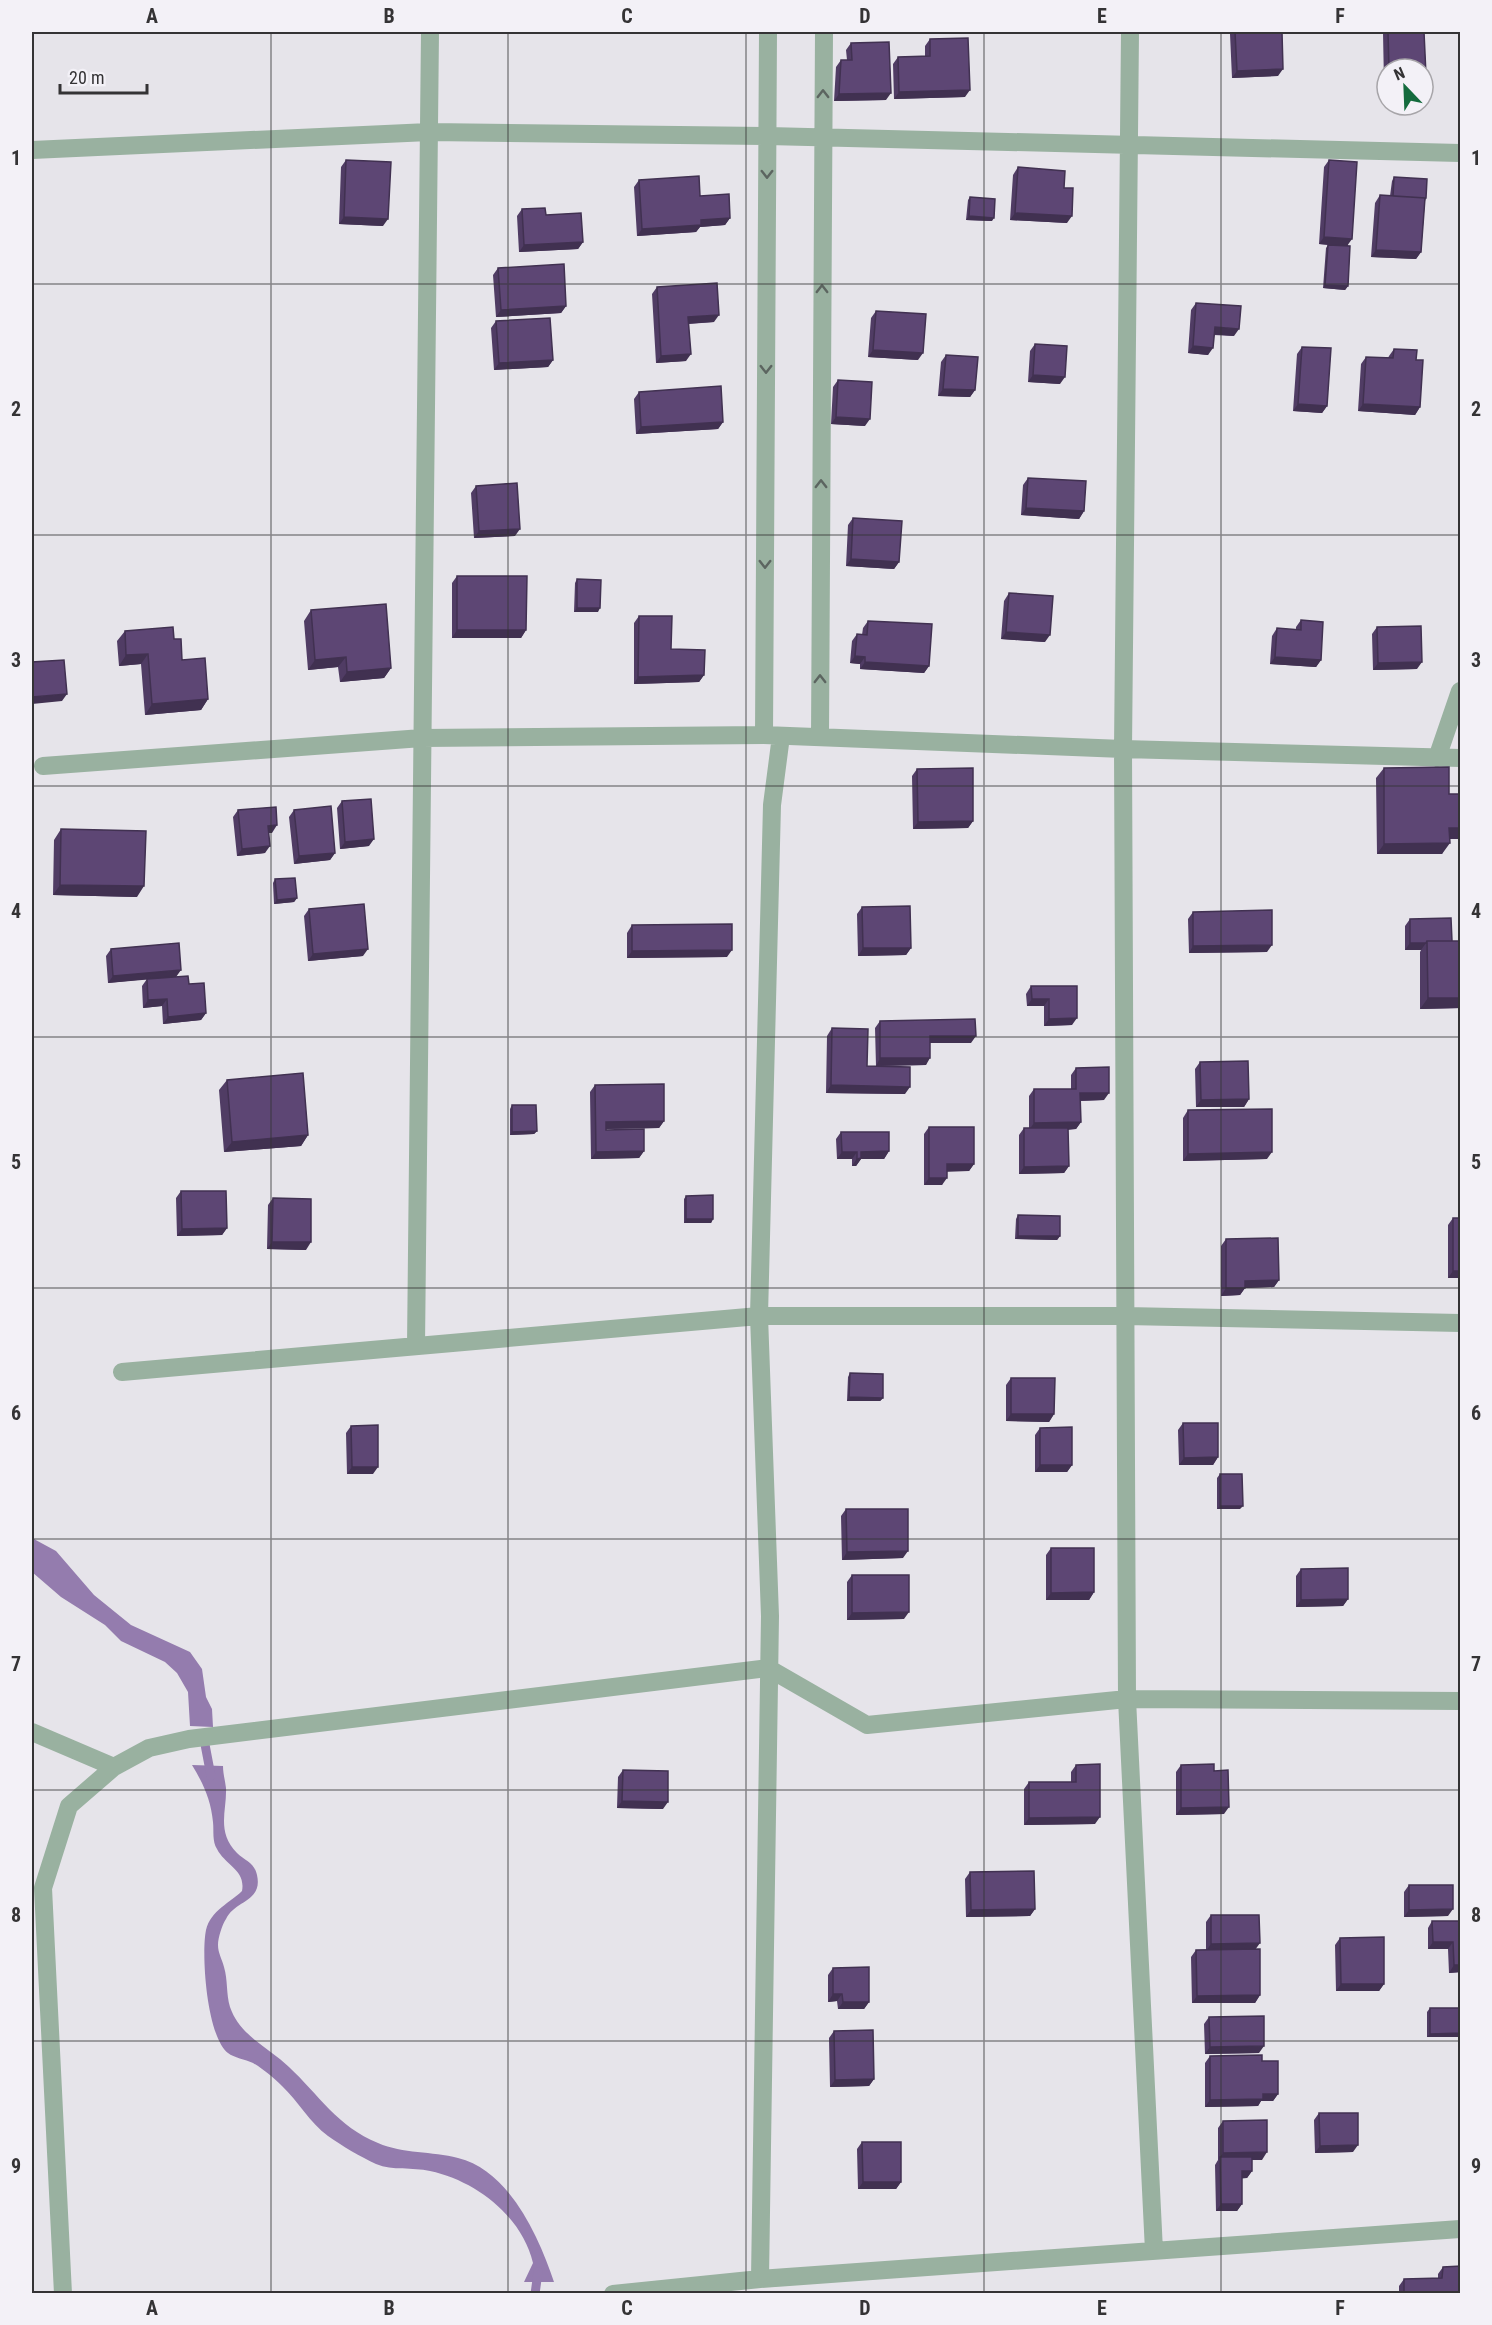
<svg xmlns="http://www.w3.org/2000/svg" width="1492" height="2325" font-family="'Roboto Condensed',sans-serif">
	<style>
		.water { fill: #947cae }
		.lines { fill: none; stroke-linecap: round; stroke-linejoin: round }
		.stream { stroke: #947cae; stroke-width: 9 }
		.minor { stroke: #99b1a0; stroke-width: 18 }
		.wall { fill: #503c64 }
		.shaded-wall { fill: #413151 }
		.building { fill: #5d4674; stroke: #413151; stroke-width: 1.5 }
		.oneway { stroke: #5c6560 }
		.grid { fill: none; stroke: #343335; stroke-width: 1.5; stroke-opacity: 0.55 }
		.neatline { fill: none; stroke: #343335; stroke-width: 2 }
		.grid-label { font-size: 20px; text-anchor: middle; font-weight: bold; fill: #343335 }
	</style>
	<rect width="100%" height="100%" fill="#e6e4ea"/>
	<path class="water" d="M32,1538L56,1551L94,1595L131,1625L190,1652L202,1669L206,1697L212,1709L213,1727L190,1726L188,1692L177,1673L165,1662L121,1641L105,1625L61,1597L32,1572Z
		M192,1765L223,1766C223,1773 225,1780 226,1788C227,1811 216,1831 237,1853C245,1861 254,1862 257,1875C263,1902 235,1900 226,1919C222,1925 218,1938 218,1945C218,1953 222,1959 224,1967C228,1980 226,1994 230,2007C240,2036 268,2047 289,2067C318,2094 338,2127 378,2143C403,2154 432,2151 458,2158C509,2170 539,2237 554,2282H524L533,2263C522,2217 477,2181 430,2171C412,2167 393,2171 376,2164C361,2157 342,2146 328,2136C310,2123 298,2101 282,2086C274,2078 263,2069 253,2063C245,2059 234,2058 228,2053C207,2037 201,1955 206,1930C211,1910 230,1903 242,1891C246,1870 225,1865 217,1849C212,1841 214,1831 213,1822C211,1800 203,1783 192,1765Z"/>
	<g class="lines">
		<path class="stream" d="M203,1734L211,1776
			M535,2294L538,2272"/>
		<path class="minor" d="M1130,32L1123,749L1127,1699L1154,2251
			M32,150L429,132L768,136L1460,153
			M764,735L768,32
			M820,737L824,32
			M1437,758L1460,691
			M43,766L422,738L764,735L1123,749L1460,758
			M416,1346L430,32
			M122,1372L759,1316H1126L1460,1323
			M32,1732L114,1767
			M760,2279L770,1616L759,1316L772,805L781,736
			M63,2294L43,1888L69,1806L114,1767L149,1748L189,1739L768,1668L867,1725L1127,1699L1460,1701
			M613,2294L760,2279L1460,2229"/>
	</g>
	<path class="wall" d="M1224,32H1282L1278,76L1232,78L1230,34H1224Z
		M1384,32H1424L1426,75L1423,79V69H1387V83H1384L1383,33Z
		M930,39L965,97L894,99L893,64L898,57L925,56V46Z
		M851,43L886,100L834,101L836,67L841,60H847L846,50Z
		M346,160L383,226L339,224L341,167Z
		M1329,160L1348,246V286L1345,290L1323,288L1326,248L1328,245L1319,244L1324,167Z
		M1018,167L1064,188L1067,223L1010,220L1013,175Z
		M1394,177L1426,198L1425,201L1421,252L1416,259L1371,257L1375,203L1380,195L1390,196L1392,181Z
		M639,180L700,196L730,218L725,225L700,227L696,232L637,236L634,187Z
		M970,197L992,221L966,220L968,200Z
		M522,209L546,215L583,242L578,249L519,252L517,216Z
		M498,268L566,306L561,313L496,317L493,275Z
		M657,287L714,322L689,324L686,361L656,363L652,294Z
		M1196,303L1234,336L1214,335L1208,355L1188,353L1191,310Z
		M876,311L918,360L868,357L871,318Z
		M496,321L553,360L548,367L494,370L491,328Z
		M1035,344L1060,384L1028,382L1030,351Z
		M1302,347L1327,406L1322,413L1293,411L1297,354Z
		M1394,349L1416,360L1420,407L1415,415L1358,411L1361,364L1366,357L1388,358L1389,356Z
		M946,355L975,390L970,397L938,396L941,362Z
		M838,380L865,426L831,424L833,387Z
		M639,392L723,422L718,429L636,434L634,399Z
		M1028,478L1084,511L1079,519L1021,515L1023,485Z
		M476,486L515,536L474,538L471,493Z
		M853,518L899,562L894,569L846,566L848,525Z
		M457,576L526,630L521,638H452V583Z
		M577,579L598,612H574L575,583Z
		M1009,593L1045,642L1001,639L1004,601Z
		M311,610L391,668L384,678L340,682L338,667L308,670L304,621Z
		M639,616L671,649L704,675L699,682L634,684V623Z
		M1301,620L1321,660L1316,667L1270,664L1272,636L1277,628L1296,630V627Z
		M868,621L929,666L924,673L860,669V664L850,663L852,641L857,634L862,635L863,628Z
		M1377,627L1417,669L1373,670L1372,634Z
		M125,631L174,639L182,660L208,699L201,710L145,715L141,664L119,666L117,641Z
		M1384,768L1449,794V839L1442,854H1377L1376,778Z
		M917,769L973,821L968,828L913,829L912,776Z
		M342,801L369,846L340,849L337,808Z
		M238,810L272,833H269L265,853L237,856L233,817Z
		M294,810L335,853L330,860L294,864L289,817Z
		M61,829L137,897L53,895L54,840Z
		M275,879L297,898L294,902L274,904L273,883Z
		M862,907L911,948L906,955L858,956L857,914Z
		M309,909L363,956L308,961L304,916Z
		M1193,912L1267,952L1189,953L1188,919Z
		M1410,919L1452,941H1461V1008L1420,1009V952L1421,950H1405V926Z
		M632,925L727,957L627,958V933Z
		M111,949L176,977L189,984L206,1013L201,1020L163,1024L162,1006L143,1008L142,986L147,979L108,983L106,956Z
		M1031,986H1077L1072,1025L1044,1026V1006H1027L1026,994Z
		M880,1021L971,1043H930L926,1065L876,1066L875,1028Z
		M832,1028L867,1066L905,1094L826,1093L827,1036Z
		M1200,1062L1249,1099L1244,1107H1196L1195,1069Z
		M1076,1068L1104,1100L1080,1101L1081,1122L1076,1129L1068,1130L1069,1166L1064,1173L1019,1174V1135L1024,1128H1029V1096L1034,1089H1071V1075Z
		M227,1080L308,1135L301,1146L224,1152L219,1090Z
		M595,1085L664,1121L659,1128L606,1129V1130L644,1151L639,1158L591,1159L590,1092Z
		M512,1105L537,1131L534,1134L510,1135V1109Z
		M1188,1110L1267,1159L1183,1161V1118Z
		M929,1127L974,1164L969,1171H947L942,1185H924V1134Z
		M841,1132L889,1151L884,1159H861L856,1166H852V1159H837L836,1139Z
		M181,1191L227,1228L222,1235L177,1236L176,1198Z
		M686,1196L713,1219L711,1223H684V1199Z
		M273,1198L306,1250L267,1249L268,1205Z
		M1018,1215L1060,1236L1057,1240L1015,1239L1016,1219Z
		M1453,1218L1461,1278H1448V1225Z
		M1226,1239L1279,1280L1274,1287L1245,1288L1240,1295L1221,1296V1246Z
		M850,1373L883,1398L880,1401H847L848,1377Z
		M1011,1378L1054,1414L1049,1422L1006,1421V1385Z
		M1183,1423L1218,1457L1213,1465H1179L1178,1430Z
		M351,1426L373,1474H347L346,1433Z
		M1040,1428L1072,1465L1067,1472H1035V1435Z
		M1220,1474L1240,1509H1217V1478Z
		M846,1509L903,1558L842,1560L841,1516Z
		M1051,1548L1094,1592L1089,1600H1046V1555Z
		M1301,1569L1348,1599L1343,1606L1296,1607V1576Z
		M852,1575L904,1619L847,1620V1582Z
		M1076,1765L1095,1824L1024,1825V1789L1029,1782H1071V1772Z
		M1181,1765L1214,1771L1224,1814L1176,1815V1772Z
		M623,1770L663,1809L617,1808L618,1777Z
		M970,1872L1035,1909L1030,1916L966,1917L965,1879Z
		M1409,1885L1448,1916L1404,1917V1892Z
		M1211,1915L1255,1949L1260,1995L1255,2003H1192L1191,1957L1196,1950H1206V1922Z
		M1432,1921H1461V1972L1449,1973L1448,1949H1428V1928Z
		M1340,1938L1384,1984L1379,1991H1336L1335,1945Z
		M833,1968L869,2002L864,2009H838L837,2001L828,2002V1975Z
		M1430,2008H1461V2037H1427V2012Z
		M1209,2017L1259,2053L1205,2054L1204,2024Z
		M834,2031L874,2079L869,2086L830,2087L829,2038Z
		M1210,2056L1262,2061L1278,2094L1273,2101H1261L1258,2106L1205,2107V2063Z
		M1319,2113L1353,2152L1315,2153L1314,2120Z
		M1223,2121L1262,2160H1252V2171L1247,2178H1242V2204L1237,2211H1216L1215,2165L1218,2160V2128Z
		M862,2142L901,2182L896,2189H858L857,2149Z
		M1443,2267L1461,2294H1399V2286L1404,2279L1438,2278V2274Z"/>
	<path class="shaded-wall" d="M1225,32H1232L1230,34H1224Z
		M1283,69L1278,76L1232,78L1237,71Z
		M970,90L965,97L894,99L899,92Z
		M891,93L886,100L834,101L839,94Z
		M1015,213L1072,216L1067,223L1010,220Z
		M969,216L994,218L992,221L966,220Z
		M344,217L388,219L383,226L339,224Z
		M730,218L725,225L700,227L696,232L637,236L642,229L701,220Z
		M1324,237L1352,239L1347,246L1319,244Z
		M583,242L578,249L519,252L524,245Z
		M1376,250L1421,252L1416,259L1371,257Z
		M1325,285L1348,286L1345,290L1323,288Z
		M566,306L561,313L496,317L501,310Z
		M719,315L714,322L683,324L688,317Z
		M1215,327L1239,329L1234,336L1210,334Z
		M1193,346L1213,348L1208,355L1188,353Z
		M873,350L923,353L918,360L868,357Z
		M691,354L686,361L656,363L661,356Z
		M553,360L548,367L494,370L499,363Z
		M1033,375L1065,377L1060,384L1028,382Z
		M943,389L975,390L970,397L938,396Z
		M1298,404L1327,406L1322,413L1293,411Z
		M1363,404L1420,407L1415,415L1358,411Z
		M836,417L870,419L865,426L831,424Z
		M723,422L718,429L636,434L641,427Z
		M1026,508L1084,511L1079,519L1021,515Z
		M520,529L515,536L474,538L479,531Z
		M851,559L899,562L894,569L846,566Z
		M577,608H600L598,612H574Z
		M457,630H526L521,638H452Z
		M1006,632L1050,635L1045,642L1001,639Z
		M148,654L141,664L119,666L126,655Z
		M855,656L865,657L860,664L850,663Z
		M346,657L338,667L308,670L315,660Z
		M1275,657L1321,660L1316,667L1270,664Z
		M865,662L929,666L924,673L860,669Z
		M1422,662L1417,669L1373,670L1378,663Z
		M391,668L384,678L340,682L347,672Z
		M704,675L699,682L634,684L638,677Z
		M67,694L62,701L32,704V697Z
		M208,699L201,710L145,715L152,704Z
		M973,821L968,828L913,829L918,822Z
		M277,825L272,833H263L268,826Z
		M1449,828H1461V839H1442Z
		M374,839L369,846L340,849L345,842Z
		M1450,843L1442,854H1377L1384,844Z
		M270,846L265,853L237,856L242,849Z
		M335,853L330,860L294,864L299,856Z
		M60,885L144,886L137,897L53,895Z
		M297,898L294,902L274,904L277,900Z
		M1410,943H1426L1421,950H1405Z
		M1272,945L1267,952L1189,953L1193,946Z
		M863,948H911L906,955L858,956Z
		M368,949L363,956L308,961L313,954Z
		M732,950L727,957L627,958L632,951Z
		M181,970L176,977L108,983L113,976Z
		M1428,998H1461V1008L1420,1009Z
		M167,999L162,1006L143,1008L148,1000Z
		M1032,999H1049L1044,1006H1027Z
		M206,1013L201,1020L163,1024L168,1017Z
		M1077,1018L1072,1025L1044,1026L1049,1019Z
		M930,1036H976L971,1043H925Z
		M880,1058H930L926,1065L876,1066Z
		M831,1085L910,1087L905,1094L826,1093Z
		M1080,1093H1109L1104,1100L1075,1101Z
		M1249,1099L1244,1107H1196L1201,1100Z
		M664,1121L659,1128L601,1129L606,1122Z
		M1081,1122L1076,1129L1029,1130L1034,1123Z
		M537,1131L534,1134L510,1135L512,1132Z
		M308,1135L301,1146L224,1152L232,1142Z
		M644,1151L639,1158L591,1159L596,1152Z
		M889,1151L884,1159H861L856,1166H852L861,1152Z
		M842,1152H857L852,1159H837Z
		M1272,1152L1267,1159L1183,1161L1188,1154Z
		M947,1164H974L969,1171L942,1172Z
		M1069,1166L1064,1173L1019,1174L1024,1167Z
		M929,1178H947L942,1185H924Z
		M686,1219H713L711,1223H684Z
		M227,1228L222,1235L177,1236L182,1229Z
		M1018,1236H1060L1057,1240L1015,1239Z
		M272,1242H311L306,1250L267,1249Z
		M1453,1271H1461V1278H1448Z
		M1279,1280L1274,1287L1245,1288L1240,1295L1221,1296L1226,1288L1245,1281Z
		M849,1397L883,1398L880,1401H847Z
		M1011,1414H1054L1049,1422L1006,1421Z
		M1218,1457L1213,1465H1179L1184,1458Z
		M1040,1465H1072L1067,1472H1035Z
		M352,1467H378L373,1474H347Z
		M1220,1506H1243L1240,1509H1217Z
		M908,1551L903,1558L842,1560L847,1552Z
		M1094,1592L1089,1600H1046L1051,1593Z
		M1348,1599L1343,1606L1296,1607L1301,1600Z
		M909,1612L904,1619L847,1620L852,1613Z
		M622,1801L668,1802L663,1809L617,1808Z
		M1229,1807L1224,1814L1176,1815L1181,1808Z
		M1100,1817L1095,1824L1024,1825L1029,1818Z
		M1035,1909L1030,1916L966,1917L971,1910Z
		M1453,1909L1448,1916L1404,1917L1409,1910Z
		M1433,1942H1453L1448,1949H1428Z
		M1260,1943L1255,1950L1206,1951L1211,1944Z
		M1454,1965H1461V1972L1449,1973Z
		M1341,1984H1384L1379,1991H1336Z
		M833,1994H842L837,2001L828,2002Z
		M1260,1995L1255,2003H1192L1197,1996Z
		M843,2002H869L864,2009H838Z
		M1461,2033V2037H1427L1430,2034Z
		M1264,2046L1259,2053L1205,2054L1210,2047Z
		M874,2079L869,2086L830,2087L835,2080Z
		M1263,2094H1278L1273,2101H1261L1258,2106L1205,2107L1210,2100Z
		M1358,2145L1353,2152L1315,2153L1320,2146Z
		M1267,2152L1262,2160H1220V2157L1218,2160L1223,2153Z
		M1242,2171H1252L1247,2178L1237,2179Z
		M863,2182H901L896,2189H858Z
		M1221,2204H1242L1237,2211H1216Z"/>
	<path class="building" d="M1235,32H1282L1283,69L1237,71Z
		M1388,32H1424L1426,75H1423V69H1389Z
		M968,38L970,90L899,92L898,57L930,56V39Z
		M889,42L891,93L839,94L841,60H852L851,43Z
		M346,160L391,162L388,219L344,217Z
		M1329,160L1357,162L1352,239L1324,237Z
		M1018,167L1065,171L1064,188H1073L1072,216L1015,213Z
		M699,176L700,196L729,194L730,218L701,220V225L642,229L639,180Z
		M1394,177L1427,179L1426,198L1393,196Z
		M1380,195L1425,198L1421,252L1376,250Z
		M970,197L995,199L994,218L969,216Z
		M545,208L546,215L581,213L583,242L524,245L522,209Z
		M1328,245L1350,246L1348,286L1325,285Z
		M564,264L566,306L501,310L498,268Z
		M717,283L719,315L688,317L691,354L661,356L657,287Z
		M1196,303L1241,306L1239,329L1215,327L1213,348L1193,346Z
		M876,311L926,314L923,353L873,350Z
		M550,318L553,360L499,363L496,321Z
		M1035,344L1067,346L1065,377L1033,375Z
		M1302,347L1331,348L1327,406L1298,404Z
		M1394,349L1417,350L1416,360H1423L1420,407L1363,404L1366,357L1393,358Z
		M946,355L978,357L975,390L943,389Z
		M838,380L872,382L870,419L836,417Z
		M721,386L723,422L641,427L639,392Z
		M1028,478L1086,481L1084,511L1026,508Z
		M517,483L520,529L479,531L476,486Z
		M853,518L902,521L899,562L851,559Z
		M457,576H527L526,630H457Z
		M577,579L601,580L600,608H577Z
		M1009,593L1053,596L1050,635L1006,632Z
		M386,604L391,668L347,672L346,657L315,660L311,610Z
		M639,616H672L671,649L705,650L704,675L638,677Z
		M1301,620L1323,622L1321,660L1275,657L1277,628L1301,630Z
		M868,621L932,624L929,666L865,662V657L855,656L857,634L867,635Z
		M1421,626L1422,662L1378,663L1377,627Z
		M173,627L174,639H181L182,660L205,658L208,699L152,704L148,654L126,655L125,631Z
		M64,660L67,694L32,697V662Z
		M1449,767V794H1461V828H1449L1450,843L1384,844V768Z
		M973,768V821L918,822L917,769Z
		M371,799L374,839L345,842L342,801Z
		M331,806L335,853L299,856L294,810Z
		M276,807L277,825L268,826L270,846L242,849L238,810Z
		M61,829L146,831L144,886L60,885Z
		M295,878L297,898L277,900L275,879Z
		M364,904L368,949L313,954L309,909Z
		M910,906L911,948H863L862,907Z
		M1272,910V945L1193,946V912Z
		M1451,918L1452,941H1427L1426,943H1410V919Z
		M732,924V950L632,951V925Z
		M1427,941H1461V998H1428Z
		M179,943L181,970L113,976L111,949Z
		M188,976L189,984L204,983L206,1013L168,1017L167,999L148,1000L147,979Z
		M1031,986H1077V1018L1049,1019V999H1032Z
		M975,1019L976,1036H930V1058H880V1021Z
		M832,1028L868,1029L867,1066L910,1067V1087L831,1085Z
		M1248,1061L1249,1099L1201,1100L1200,1062Z
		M1109,1067V1093H1080L1081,1122L1034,1123V1089H1076V1068Z
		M303,1073L308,1135L232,1142L227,1080Z
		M664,1084V1121L606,1122V1130L644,1129V1151L596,1152L595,1085Z
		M512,1105H536L537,1131L512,1132Z
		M1272,1109V1152L1188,1154V1110Z
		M929,1127H974V1164H947V1178H929Z
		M1024,1128H1068L1069,1166L1024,1167Z
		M841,1132H889V1151L861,1152V1158L857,1159V1152H842Z
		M181,1191H226L227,1228L182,1229Z
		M713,1195V1219H686V1196Z
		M273,1198L311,1199V1242H272Z
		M1018,1215L1060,1216V1236H1018Z
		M1453,1218H1461V1271H1453Z
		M1278,1238L1279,1280L1245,1281V1288H1226V1239Z
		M850,1373L883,1374V1398L849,1397Z
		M1011,1378H1055L1054,1414H1011Z
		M1183,1423H1218V1457L1184,1458Z
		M378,1425V1467H352L351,1426Z
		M1072,1427V1465H1040V1428Z
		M1220,1474H1242L1243,1506H1220Z
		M846,1509H908V1551L847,1552Z
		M1051,1548H1094V1592L1051,1593Z
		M1348,1568V1599L1301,1600V1569Z
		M852,1575H909V1612L852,1613Z
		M1100,1764V1817L1029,1818V1782H1076V1765Z
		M1214,1764V1771L1228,1770L1229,1807L1181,1808V1765Z
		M623,1770L668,1771V1802L622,1801Z
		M1034,1871L1035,1909L971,1910L970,1872Z
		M1409,1885H1453V1909L1409,1910Z
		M1211,1915H1259L1260,1943L1211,1944Z
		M1432,1921H1461V1965H1454L1453,1942H1433Z
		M1384,1937V1984H1341L1340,1938Z
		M1260,1949V1995L1197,1996L1196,1950Z
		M869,1967V2002H843L842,1994H833V1968Z
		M1430,2008H1461V2033L1430,2034Z
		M1264,2016V2046L1210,2047L1209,2017Z
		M873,2030L874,2079L835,2080L834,2031Z
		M1262,2055V2061H1278V2094H1263V2099L1210,2100V2056Z
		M1319,2113H1358V2145L1320,2146Z
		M1267,2120V2152L1223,2153V2121Z
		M862,2142H901V2182H863Z
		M1220,2157H1252V2171H1242V2204H1221Z
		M1461,2266V2294H1404V2279L1442,2278L1443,2267Z"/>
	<defs><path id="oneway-chevron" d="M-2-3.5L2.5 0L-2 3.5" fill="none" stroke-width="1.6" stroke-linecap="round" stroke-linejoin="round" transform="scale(1.5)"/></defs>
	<g class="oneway">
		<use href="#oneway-chevron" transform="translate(823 94) rotate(-90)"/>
		<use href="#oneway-chevron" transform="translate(767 174) rotate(90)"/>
		<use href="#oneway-chevron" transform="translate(822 289) rotate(-90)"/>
		<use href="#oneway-chevron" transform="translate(766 369) rotate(90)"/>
		<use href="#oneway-chevron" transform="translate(821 484) rotate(-90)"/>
		<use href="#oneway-chevron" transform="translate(765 564) rotate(90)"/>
		<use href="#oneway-chevron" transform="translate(820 679) rotate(-90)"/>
	</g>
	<path class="grid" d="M271,32V2294M508,32V2294M746,32V2294M984,32V2294M1221,32V2294M32,284H1460M32,535H1460M32,786H1460M32,1037H1460M32,1288H1460M32,1539H1460M32,1790H1460M32,2041H1460"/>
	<rect width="1492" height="2325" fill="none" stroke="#f3f1f7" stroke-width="66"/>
	<g transform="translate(1405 87) rotate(337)"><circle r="28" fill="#f3f1f7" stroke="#a7a5a9" stroke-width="1.5"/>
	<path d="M0-4.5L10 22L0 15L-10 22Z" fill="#146b3d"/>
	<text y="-9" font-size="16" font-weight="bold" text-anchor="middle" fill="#343335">N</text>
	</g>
	<path d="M60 84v9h87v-9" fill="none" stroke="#343335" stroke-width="3"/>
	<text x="69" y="84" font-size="18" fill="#343335" stroke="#f3f1f7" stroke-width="4.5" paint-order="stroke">20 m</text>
	<rect x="33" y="33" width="1426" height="2259" class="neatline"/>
	<g class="grid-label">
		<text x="152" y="23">A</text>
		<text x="389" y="23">B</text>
		<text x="627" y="23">C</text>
		<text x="865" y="23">D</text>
		<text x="1102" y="23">E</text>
		<text x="1340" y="23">F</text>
		<text x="16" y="165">1</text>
		<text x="1476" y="165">1</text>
		<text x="16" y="416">2</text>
		<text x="1476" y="416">2</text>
		<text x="16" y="667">3</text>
		<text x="1476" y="667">3</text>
		<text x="16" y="918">4</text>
		<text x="1476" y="918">4</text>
		<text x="16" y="1169">5</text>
		<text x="1476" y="1169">5</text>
		<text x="16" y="1420">6</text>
		<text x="1476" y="1420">6</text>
		<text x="16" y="1671">7</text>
		<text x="1476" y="1671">7</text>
		<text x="16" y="1922">8</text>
		<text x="1476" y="1922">8</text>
		<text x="16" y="2173">9</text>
		<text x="1476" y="2173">9</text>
		<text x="152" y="2315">A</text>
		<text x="389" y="2315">B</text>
		<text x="627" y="2315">C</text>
		<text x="865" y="2315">D</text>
		<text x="1102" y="2315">E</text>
		<text x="1340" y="2315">F</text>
	</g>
</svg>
